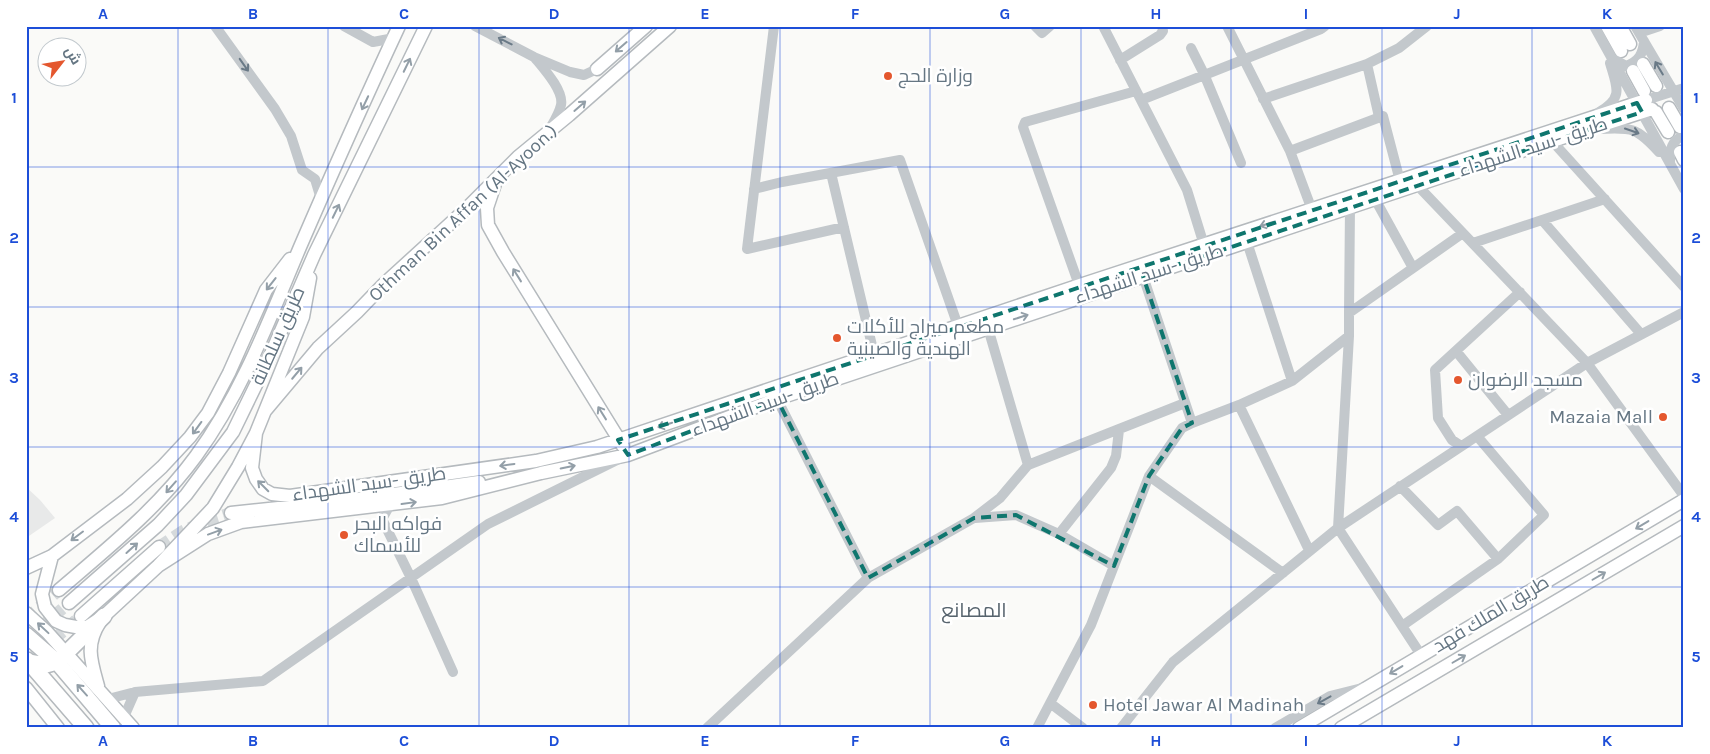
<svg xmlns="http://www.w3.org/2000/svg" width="1710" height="754" font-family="Karla,Cairo,sans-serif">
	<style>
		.built { fill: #e8e9e9 }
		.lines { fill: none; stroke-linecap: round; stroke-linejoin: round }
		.major-tunnel { stroke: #d5d9db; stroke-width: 12; stroke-dasharray: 12 6; stroke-linecap: butt }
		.major-casing { stroke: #b5babe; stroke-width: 15 }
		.highway-casing { stroke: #b4b9bd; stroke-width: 18 }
		.minor { stroke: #c3c8cc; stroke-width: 10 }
		.major { stroke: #fff; stroke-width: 12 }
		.highway { stroke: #fff; stroke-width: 15 }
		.oneway { stroke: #6a7a87 }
		.oneway2 { stroke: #939fa8 }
		.marked { fill: none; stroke: #0f766e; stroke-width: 4; stroke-dasharray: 10 6; stroke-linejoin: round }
		.grid { fill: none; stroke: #1d4ed8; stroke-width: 1; stroke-opacity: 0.55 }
		.poi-dot { fill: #e4572e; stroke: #fff; stroke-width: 2 }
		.labels { text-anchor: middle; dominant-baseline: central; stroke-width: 5; stroke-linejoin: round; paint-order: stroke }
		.poi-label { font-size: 19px; fill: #657683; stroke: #fff; text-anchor: start }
		.street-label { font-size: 19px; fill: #657683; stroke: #fff }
		.neighbourhood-label { font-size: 20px; fill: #57646e; stroke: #fff }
		.neatline { fill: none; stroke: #1d4ed8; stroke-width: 2 }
		.grid-label { font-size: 16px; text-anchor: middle; font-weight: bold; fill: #1d4ed8 }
	</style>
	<rect width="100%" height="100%" fill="#fafaf8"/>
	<path class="built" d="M26,487L40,500L55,518L26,538Z"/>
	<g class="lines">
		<path class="major-tunnel" d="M159,547L183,531L209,520L231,513
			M26,619L59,590
			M26,640L69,603
			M26,663L81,616"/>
		<g class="major-casing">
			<path id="major" d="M1607,26L1621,51
				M1620,26L1630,44
				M1643,64L1656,86
				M597,69L646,26
				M1633,71L1644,91
				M1669,108L1680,127
				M1656,112L1668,132
				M1680,152L1684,160
				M496,181L487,208L488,225L503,252L623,446
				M265,411L318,348L357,312L384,284L464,211L518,157L569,115L670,26
				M256,433L252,468L256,479L263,489L272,494L290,496L536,461L597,447L1083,284L1646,100
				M231,513L345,501L479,482
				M52,556L42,594L45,607L56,621L65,625L76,627H87L104,616L158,566L213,508L238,467L256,433L303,317L310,278
				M158,566L208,534L241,522L442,498L541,473L628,455L777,399L1444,176L1652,109
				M26,568L52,556L127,499L162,467L190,437L208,413L229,373L266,290L290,259
				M59,590C108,548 158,508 196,456C242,393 270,318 300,247C332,173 365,99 399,26
				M69,603L158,525L186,495L233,432L271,354L314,255L426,26
				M26,613L47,632L133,728
				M81,616L159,547
				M98,686C91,661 85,645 100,622
				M26,688L58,728
				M1299,728L1684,500
				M1341,728L1684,526"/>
		</g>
		<g class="highway-casing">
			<path id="highway" d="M26,635L57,662L113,728
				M27,660L86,728
				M30,662L46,665L57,662L104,616"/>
		</g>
		<path class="minor" d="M215,26L275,109L291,136L302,170L315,179L321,199
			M344,26L373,42L394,38
			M475,26L534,57L570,72L584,75L597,69
			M774,26L747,249L844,227
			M1035,26L1042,33L1050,26
			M1103,26L1187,190L1204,245
			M1227,26L1290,151L1312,210
			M1594,26L1684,189
			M1635,26L1684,109
			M1639,33L1660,26
			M1191,48L1204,74L1241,163
			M535,58C544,69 564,91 561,105C559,114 553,123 549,130
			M1613,59L1626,66C1639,61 1643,54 1644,41
			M1120,60L1160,35L1163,31L1162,26
			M1367,64L1379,117
			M1263,99L1367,64L1399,48L1427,26
			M1141,100L1321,29L1325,26
			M1646,100L1684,88
			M1599,112C1624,98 1617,87 1610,63
			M1600,129C1633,127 1637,128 1659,152
			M1552,141L1684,287
			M1290,151L1383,116L1400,181
			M1670,162C1670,149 1671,141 1684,135
			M831,173L874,354
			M1417,185L1587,363L1684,496
			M754,189L782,182L900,160L958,326
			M1375,199L1413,268
			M1542,220L1641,334
			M1463,233L1349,313V336L1338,528L1587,363L1684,312
			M1247,242L1292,381
			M1473,243L1605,199
			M1143,276L1192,423
			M1079,285L1023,127L1025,122L1136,91
			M1349,313L1350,207
			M1456,351L1508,415
			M777,399L868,578
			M1239,405L1309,550
			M1461,446L1452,440L1438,418L1435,370L1520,292
			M1028,465L1185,403
			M1149,476L1283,573
			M1400,486L1438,525L1457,511L1498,559
			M390,505L382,519L411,578L453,672
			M975,518L1016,515L1059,534L1114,566
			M1059,534L1111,468L1116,456L1119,430
			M1402,626L1498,559L1544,515L1477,436
			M108,699L135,692L263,681L488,524L617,460
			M1050,703L1083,728
			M124,717L135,692
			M707,728L868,578L974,518L1000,498L1028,465L988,328
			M1037,728L1091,625L1149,476L1182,428L1192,423L1239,405L1292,381L1349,336
			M1121,728L1173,662L1338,528L1421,655
			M1275,728L1330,696L1362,688"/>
		<use href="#major" class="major"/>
		<use href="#highway" class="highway"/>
	</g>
	<defs><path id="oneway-shaft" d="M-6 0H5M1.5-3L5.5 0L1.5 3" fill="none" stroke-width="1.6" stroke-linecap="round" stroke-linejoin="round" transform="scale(1.25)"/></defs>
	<g class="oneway">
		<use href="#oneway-shaft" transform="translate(505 41) rotate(-153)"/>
		<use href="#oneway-shaft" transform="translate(244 65) rotate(55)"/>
		<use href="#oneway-shaft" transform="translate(1659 68) rotate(-121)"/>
		<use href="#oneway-shaft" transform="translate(1632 131) rotate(19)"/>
		<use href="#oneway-shaft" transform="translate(1324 700) rotate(151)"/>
	</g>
	<g class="oneway2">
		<use href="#oneway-shaft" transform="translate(621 47) rotate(139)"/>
		<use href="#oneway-shaft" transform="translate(407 65) rotate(-64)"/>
		<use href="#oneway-shaft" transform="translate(365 103) rotate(115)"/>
		<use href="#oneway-shaft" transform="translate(580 106) rotate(-41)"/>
		<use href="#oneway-shaft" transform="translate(336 211) rotate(-64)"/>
		<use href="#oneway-shaft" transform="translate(1267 224) rotate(162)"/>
		<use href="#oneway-shaft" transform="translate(517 275) rotate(-122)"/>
		<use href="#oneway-shaft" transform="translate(271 284) rotate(128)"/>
		<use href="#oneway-shaft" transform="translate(1021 317) rotate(-18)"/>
		<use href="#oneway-shaft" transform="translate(297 373) rotate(-50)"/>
		<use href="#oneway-shaft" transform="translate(602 413) rotate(-122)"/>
		<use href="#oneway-shaft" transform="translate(665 425) rotate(162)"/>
		<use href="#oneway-shaft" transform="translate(197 428) rotate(126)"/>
		<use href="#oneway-shaft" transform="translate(507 465) rotate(172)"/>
		<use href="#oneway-shaft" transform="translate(568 467) rotate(-12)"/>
		<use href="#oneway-shaft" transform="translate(263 486) rotate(-135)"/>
		<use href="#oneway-shaft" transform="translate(171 487) rotate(131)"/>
		<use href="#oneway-shaft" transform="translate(409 503) rotate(-8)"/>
		<use href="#oneway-shaft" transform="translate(1642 525) rotate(149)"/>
		<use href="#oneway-shaft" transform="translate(215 532) rotate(-20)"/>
		<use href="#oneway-shaft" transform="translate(77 536) rotate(143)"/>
		<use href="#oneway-shaft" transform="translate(132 548) rotate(-42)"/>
		<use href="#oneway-shaft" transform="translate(1599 576) rotate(-30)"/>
		<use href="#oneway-shaft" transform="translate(43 628) rotate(-137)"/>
		<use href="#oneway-shaft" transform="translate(1459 659) rotate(-30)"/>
		<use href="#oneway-shaft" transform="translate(1396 670) rotate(149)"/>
		<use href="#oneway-shaft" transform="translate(82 690) rotate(-132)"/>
	</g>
	<path class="marked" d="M1637,103L1642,112L1143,276L1192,423L1182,428L1149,476L1114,566L1016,515L974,518L868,578L777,399L628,455L618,440Z"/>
	<path class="grid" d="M178,26V728M328,26V728M479,26V728M629,26V728M780,26V728M930,26V728M1081,26V728M1231,26V728M1382,26V728M1532,26V728M26,167H1684M26,307H1684M26,447H1684M26,587H1684"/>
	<g class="poi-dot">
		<circle cx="888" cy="76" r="5"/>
		<circle cx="837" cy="338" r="5"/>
		<circle cx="1458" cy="380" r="5"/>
		<circle cx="1663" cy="417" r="5"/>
		<circle cx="344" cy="535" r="5"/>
		<circle cx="1093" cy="705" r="5"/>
	</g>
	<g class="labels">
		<g class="poi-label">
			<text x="898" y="76">وزارة الحج</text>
			<text x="847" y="327">مطعم ميراج للأكلات<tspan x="847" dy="22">الهندية والصينية</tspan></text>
			<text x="1468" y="380">مسجد الرضوان</text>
			<text x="1653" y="417" text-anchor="end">Mazaia Mall</text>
			<text x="354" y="524">فواكه البحر<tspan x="354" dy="22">للأسماك</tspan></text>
			<text x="1103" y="705">Hotel Jawar Al Madinah</text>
		</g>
		<g class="street-label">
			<text transform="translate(1533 147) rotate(-18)">طريق -سيد الشهداء</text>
			<text transform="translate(463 213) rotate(-43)">Othman Bin Affan (Al-Ayoon.)</text>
			<text transform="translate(1149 274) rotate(-18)">طريق -سيد الشهداء</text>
			<text transform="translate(278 336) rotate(-66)">طريق سلطانة</text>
			<text transform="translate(765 404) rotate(-20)">طريق -سيد الشهداء</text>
			<text transform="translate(369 484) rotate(-8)">طريق -سيد الشهداء</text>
			<text transform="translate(1491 614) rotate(-31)">طريق الملك فهد</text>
		</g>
		<g class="neighbourhood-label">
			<text x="974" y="610">المصانع</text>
		</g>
	</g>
	<rect width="1710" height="754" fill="none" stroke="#ffffff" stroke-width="55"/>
	<g transform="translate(62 62) rotate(59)"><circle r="24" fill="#ffffff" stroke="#c1c8cd"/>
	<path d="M0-4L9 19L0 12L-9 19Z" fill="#e4572e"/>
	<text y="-8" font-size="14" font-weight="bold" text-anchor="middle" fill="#657683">ش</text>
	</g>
	<rect x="28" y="28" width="1654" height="698" class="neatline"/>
	<g class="grid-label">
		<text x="103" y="19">A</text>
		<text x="253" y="19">B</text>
		<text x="404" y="19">C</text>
		<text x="554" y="19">D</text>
		<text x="705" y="19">E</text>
		<text x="855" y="19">F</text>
		<text x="1005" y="19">G</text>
		<text x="1156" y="19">H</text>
		<text x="1306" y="19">I</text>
		<text x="1457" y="19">J</text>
		<text x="1607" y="19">K</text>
		<text x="14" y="103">1</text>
		<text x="1696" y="103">1</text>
		<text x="14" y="243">2</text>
		<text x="1696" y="243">2</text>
		<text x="14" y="383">3</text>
		<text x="1696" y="383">3</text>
		<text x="14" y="522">4</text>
		<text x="1696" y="522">4</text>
		<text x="14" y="662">5</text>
		<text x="1696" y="662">5</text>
		<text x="103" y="746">A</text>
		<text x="253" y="746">B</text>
		<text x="404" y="746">C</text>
		<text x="554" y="746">D</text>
		<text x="705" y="746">E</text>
		<text x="855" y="746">F</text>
		<text x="1005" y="746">G</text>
		<text x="1156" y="746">H</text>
		<text x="1306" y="746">I</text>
		<text x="1457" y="746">J</text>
		<text x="1607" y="746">K</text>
	</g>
</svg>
